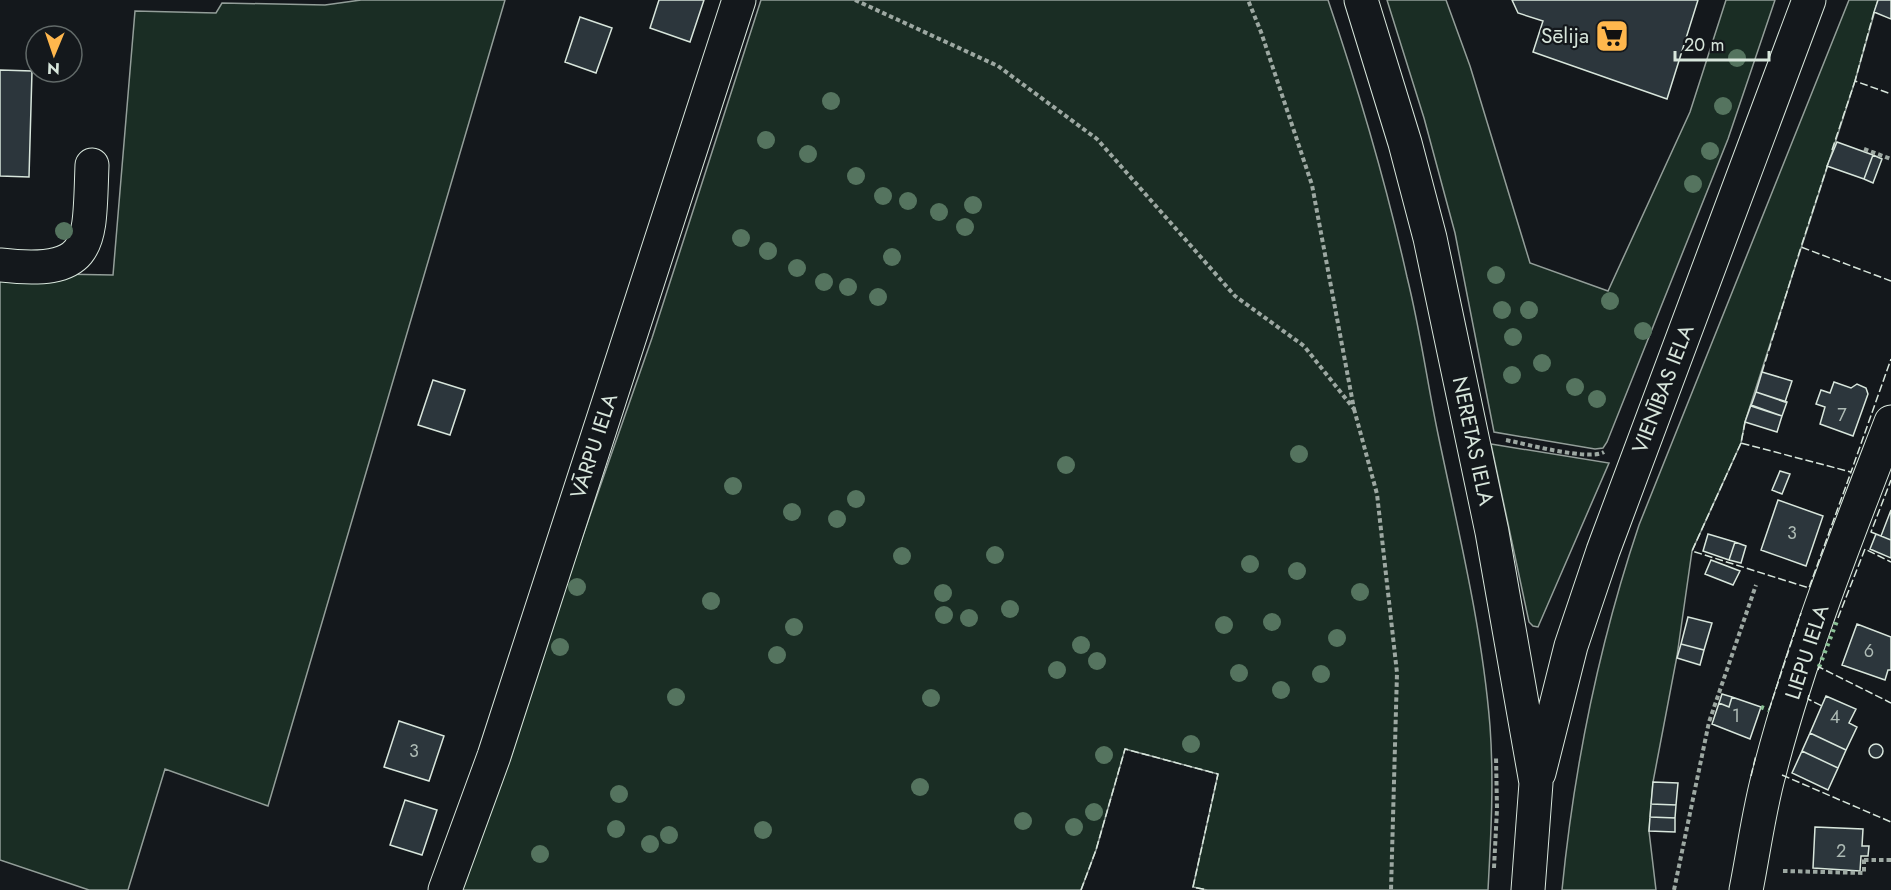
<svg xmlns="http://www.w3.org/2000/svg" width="1891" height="890" font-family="Jost,sans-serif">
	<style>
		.green { fill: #1a2d24; stroke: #939e99; stroke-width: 1.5 }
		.building { fill: #2c363c; stroke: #d8e6dc; stroke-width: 1.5 }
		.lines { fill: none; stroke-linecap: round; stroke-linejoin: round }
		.minor-casing { stroke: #d8e6dc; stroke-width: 35 }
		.major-casing { stroke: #d8e6dc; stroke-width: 35 }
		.path { stroke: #9da8a2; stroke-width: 4; stroke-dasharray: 4.5 3; stroke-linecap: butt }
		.minor { stroke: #14181c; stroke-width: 33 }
		.major { stroke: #14181c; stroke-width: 33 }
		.hedge { stroke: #8ac095; stroke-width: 4.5; stroke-dasharray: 3 4.5; stroke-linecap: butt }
		.fence { stroke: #d8e6dc; stroke-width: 1.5; stroke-dasharray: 8 3; stroke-linecap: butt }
		.tree { fill: #55745f }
		.labels { text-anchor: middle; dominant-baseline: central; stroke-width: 4.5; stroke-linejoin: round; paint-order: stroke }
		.number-label { font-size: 18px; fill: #adbab4 }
		.poi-label { font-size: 21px; fill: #d8e6dc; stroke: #14181c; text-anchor: end }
		.street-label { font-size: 21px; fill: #d8e6dc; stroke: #14181c }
	</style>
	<rect width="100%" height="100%" fill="#14181c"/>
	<path class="green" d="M361,0H505L268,806L165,769L128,890H89L0,860V273L113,275L135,11L216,13L222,3L325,5Z
		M761,0H1328C1359,91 1386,183 1407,277C1420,329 1427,381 1438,434C1458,530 1482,627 1490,726C1494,781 1491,835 1488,890H1207L1193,887L1218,774L1125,749L1096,850L1081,890H459L652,338Z
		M1387,0H1446L1470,66L1530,263L1608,291L1690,112L1726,0H1775L1728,139L1607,442L1603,448L1595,449L1494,432L1455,233L1424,118Z
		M1849,0H1878L1855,81L1745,422L1741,443L1692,551L1677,656L1653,782L1649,831L1656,890H1562C1574,768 1600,641 1639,525Z
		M1491,444L1609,463L1538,627L1533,626L1529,622Z"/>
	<path class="building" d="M659,0H704L690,42L650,28Z
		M1512,0H1698L1667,99L1533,52L1543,21L1518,13Z
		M1878,0H1891V19L1874,12Z
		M580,17L612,28L596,73L565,62Z
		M0,70L32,71L29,177L0,176Z
		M1837,142L1873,155L1864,179L1827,166Z
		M1873,155L1882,159L1873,183L1864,179Z
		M1762,372L1792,381L1785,402L1756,392Z
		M433,380L465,390L450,435L418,425Z
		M1834,382L1851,388L1857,384L1866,388L1868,394L1853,436L1820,424L1825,407L1816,404L1821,390L1830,393Z
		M1756,392L1787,402L1782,416L1751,406Z
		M1751,405L1782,416L1777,432L1745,422Z
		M1780,471L1790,474L1782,494L1772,490Z
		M1778,500L1823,516L1806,566L1761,550Z
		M1891,510V540L1881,536Z
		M1708,534L1735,542L1729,560L1703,551Z
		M1876,534L1891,540V558L1870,549Z
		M1735,542L1746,546L1741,563L1729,560Z
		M1711,560L1740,571L1733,585L1705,574Z
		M1688,617L1712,623L1704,650L1681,644Z
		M1857,624L1891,637V670H1888L1885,680L1842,665Z
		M1681,644L1704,650L1700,665L1677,658Z
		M1722,694L1732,697L1729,707L1719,703Z
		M1826,696L1856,709L1849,723L1857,727L1846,750L1810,733Z
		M1732,697L1761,707L1750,739L1712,724L1719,703L1729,707Z
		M399,721L444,736L429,781L384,767Z
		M1810,733L1846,750L1838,768L1802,751Z
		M1869 751a7 7 0 1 1 14 0a7 7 0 1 1-14 0Z
		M1802,751L1838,768L1828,790L1792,773Z
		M1653,782L1678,783L1676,805L1651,804Z
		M405,800L437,810L422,855L390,845Z
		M1651,804L1676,805L1675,818L1650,817Z
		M1650,817L1675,818V832L1649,831Z
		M1815,827L1863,829L1862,846H1869L1868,856H1861L1860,871L1813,868Z"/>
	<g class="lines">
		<g class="minor-casing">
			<path id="minor" d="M0,265C95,276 89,244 92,165
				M445,890L494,756L739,0
				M1746,890C1754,850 1759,809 1770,770C1801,651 1847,536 1891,422"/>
		</g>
		<g class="major-casing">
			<path id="major" d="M1361,0L1405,143L1430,238L1492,532L1536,783L1528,890
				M1539,773L1571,646L1603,551L1809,0"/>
		</g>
		<path class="path" d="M855,0L998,66L1097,139L1235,296L1304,346L1354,409L1312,185L1261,32L1248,0
			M1864,149L1891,159
			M1354,409L1377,494L1397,673L1391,890
			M1506,440C1526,444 1589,461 1604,452
			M1864,860H1891
			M1494,868L1497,809L1496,756
			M1783,871L1864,873V856
			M1674,890L1709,722L1756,585"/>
		<use href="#minor" class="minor"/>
		<use href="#major" class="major"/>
		<path class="hedge" d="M1819,667L1838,618
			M1761,707L1769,710"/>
		<path class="fence" d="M1874,12L1855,81L1891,94
			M1832,150L1855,81
			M1828,164L1801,247L1891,281
			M1762,372L1801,247
			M1745,422L1741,443L1851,472L1891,359
			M1741,443L1692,551L1809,588L1851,472
			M1876,534L1871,532L1891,480
			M1838,618L1865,549L1891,562
			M1818,670L1819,667L1891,703
			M1809,695L1808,699L1822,706
			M1769,710L1801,613
			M1782,775L1891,822
			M1751,776L1756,755
			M1081,890L1096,850L1125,749L1218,774L1193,887L1207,890"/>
	</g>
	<g class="tree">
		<circle cx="1737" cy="58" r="9"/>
		<circle cx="831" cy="101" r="9"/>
		<circle cx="1723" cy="106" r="9"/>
		<circle cx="766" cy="140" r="9"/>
		<circle cx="1710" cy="151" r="9"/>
		<circle cx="808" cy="154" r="9"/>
		<circle cx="856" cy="176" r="9"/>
		<circle cx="1693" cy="184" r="9"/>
		<circle cx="883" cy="196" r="9"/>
		<circle cx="908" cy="201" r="9"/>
		<circle cx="973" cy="205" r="9"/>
		<circle cx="939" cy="212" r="9"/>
		<circle cx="965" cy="227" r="9"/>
		<circle cx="64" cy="231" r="9"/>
		<circle cx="741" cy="238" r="9"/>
		<circle cx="768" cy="251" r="9"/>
		<circle cx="892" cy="257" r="9"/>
		<circle cx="797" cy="268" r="9"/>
		<circle cx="1496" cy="275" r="9"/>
		<circle cx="824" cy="282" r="9"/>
		<circle cx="848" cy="287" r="9"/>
		<circle cx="878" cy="297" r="9"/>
		<circle cx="1610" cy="301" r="9"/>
		<circle cx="1502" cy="310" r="9"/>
		<circle cx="1529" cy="310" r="9"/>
		<circle cx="1643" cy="331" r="9"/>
		<circle cx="1513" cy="337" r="9"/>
		<circle cx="1542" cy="363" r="9"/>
		<circle cx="1512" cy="375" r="9"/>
		<circle cx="1575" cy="387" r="9"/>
		<circle cx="1597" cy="399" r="9"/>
		<circle cx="1299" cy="454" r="9"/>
		<circle cx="1066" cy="465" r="9"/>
		<circle cx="733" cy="486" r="9"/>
		<circle cx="856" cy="499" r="9"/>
		<circle cx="792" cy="512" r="9"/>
		<circle cx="837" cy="519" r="9"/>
		<circle cx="995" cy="555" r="9"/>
		<circle cx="902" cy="556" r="9"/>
		<circle cx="1250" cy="564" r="9"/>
		<circle cx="1297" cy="571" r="9"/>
		<circle cx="577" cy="587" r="9"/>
		<circle cx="1360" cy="592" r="9"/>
		<circle cx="943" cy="593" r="9"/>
		<circle cx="711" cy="601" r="9"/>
		<circle cx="1010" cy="609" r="9"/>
		<circle cx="944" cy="615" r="9"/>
		<circle cx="969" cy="618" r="9"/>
		<circle cx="1272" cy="622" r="9"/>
		<circle cx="1224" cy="625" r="9"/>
		<circle cx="794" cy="627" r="9"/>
		<circle cx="1337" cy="638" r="9"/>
		<circle cx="1081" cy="645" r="9"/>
		<circle cx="560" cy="647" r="9"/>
		<circle cx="777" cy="655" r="9"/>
		<circle cx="1097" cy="661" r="9"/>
		<circle cx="1057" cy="670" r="9"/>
		<circle cx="1239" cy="673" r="9"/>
		<circle cx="1321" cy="674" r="9"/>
		<circle cx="1281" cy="690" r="9"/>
		<circle cx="676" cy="697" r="9"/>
		<circle cx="931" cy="698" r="9"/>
		<circle cx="1191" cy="744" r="9"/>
		<circle cx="1104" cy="755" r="9"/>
		<circle cx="920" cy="787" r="9"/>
		<circle cx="619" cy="794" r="9"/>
		<circle cx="1094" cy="812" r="9"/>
		<circle cx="1023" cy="821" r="9"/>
		<circle cx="1074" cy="827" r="9"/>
		<circle cx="616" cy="829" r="9"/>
		<circle cx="763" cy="830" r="9"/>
		<circle cx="669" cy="835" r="9"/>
		<circle cx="650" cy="844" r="9"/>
		<circle cx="540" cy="854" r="9"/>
	</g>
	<defs>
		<g id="supermarket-square" transform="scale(1.725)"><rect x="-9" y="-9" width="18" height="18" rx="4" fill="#ffb74d" stroke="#14181c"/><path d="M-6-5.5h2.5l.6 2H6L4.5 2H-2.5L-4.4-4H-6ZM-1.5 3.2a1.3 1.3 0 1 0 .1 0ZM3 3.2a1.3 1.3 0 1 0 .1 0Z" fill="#111"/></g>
	</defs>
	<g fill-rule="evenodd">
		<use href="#supermarket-square" x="1612" y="36"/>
	</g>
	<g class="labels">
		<g class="number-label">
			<text x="1842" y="415">7</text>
			<text x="1792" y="533">3</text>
			<text x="1869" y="651">6</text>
			<text x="1736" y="716">1</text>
			<text x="1835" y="717">4</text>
			<text x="414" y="751">3</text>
			<text x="1841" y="851">2</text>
		</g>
		<g class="poi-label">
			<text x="1589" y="36">Sēlija</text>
		</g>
		<g class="street-label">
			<text transform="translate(1663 389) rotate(-69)">VIENĪBAS IELA</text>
			<text transform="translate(1473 441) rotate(78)">NERETAS IELA</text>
			<text transform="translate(594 446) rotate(-72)">VĀRPU IELA</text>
			<text transform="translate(1807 652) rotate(-72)">LIEPU IELA</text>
		</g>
	</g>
	<g transform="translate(54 54) rotate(182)"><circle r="28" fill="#14181c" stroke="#626a69" stroke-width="1.5"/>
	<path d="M0-4.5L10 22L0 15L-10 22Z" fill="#ffb74d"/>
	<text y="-9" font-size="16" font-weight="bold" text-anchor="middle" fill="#d8e6dc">N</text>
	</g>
	<path d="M1675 51v9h94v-9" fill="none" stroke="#d8e6dc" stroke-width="3"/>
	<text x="1684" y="51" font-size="18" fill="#d8e6dc" stroke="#14181c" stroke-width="4.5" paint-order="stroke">20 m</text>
</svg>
